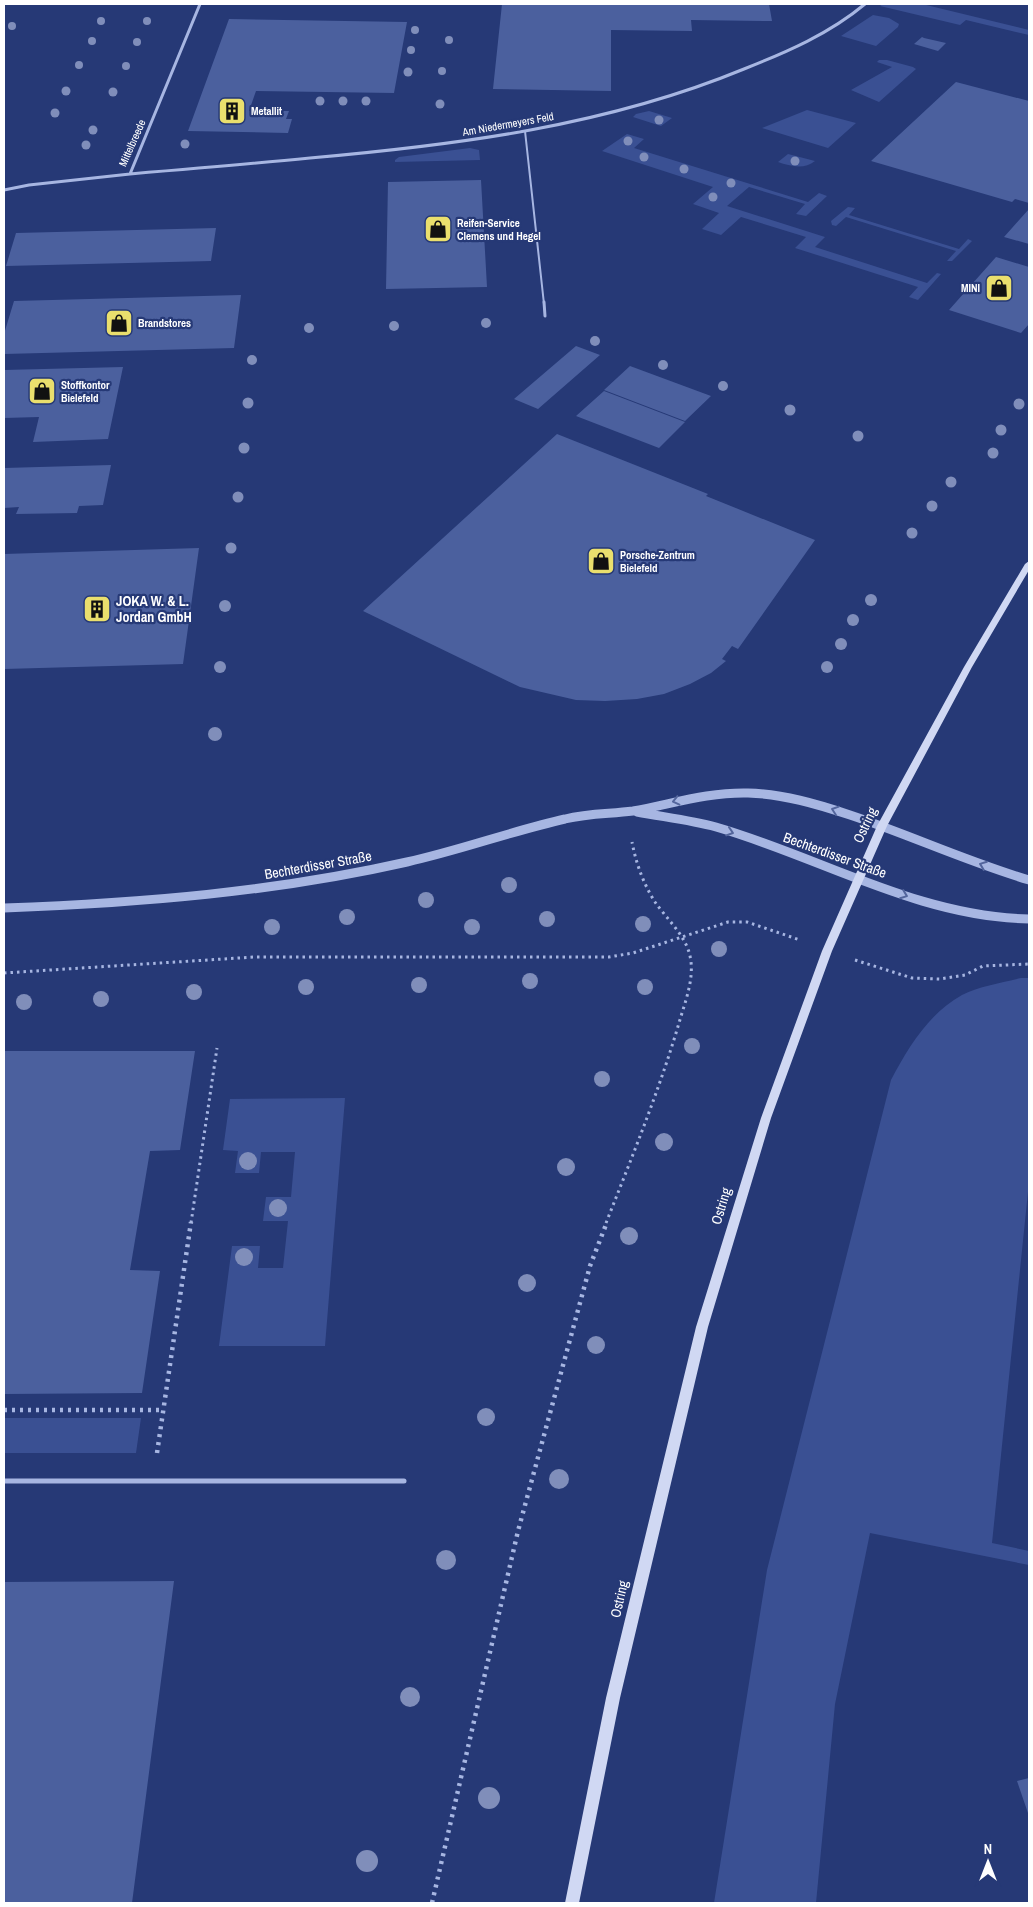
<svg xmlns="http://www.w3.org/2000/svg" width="1033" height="1907" font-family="'Archivo Narrow',sans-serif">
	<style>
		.green { fill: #3a5093 }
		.building { fill: #4b609e }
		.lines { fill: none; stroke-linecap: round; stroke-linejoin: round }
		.path-far1 { stroke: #a7b6e2; stroke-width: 3; stroke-dasharray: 2.5 4; stroke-linecap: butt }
		.path { stroke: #a7b6e2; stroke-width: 4.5; stroke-dasharray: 3 5; stroke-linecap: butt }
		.service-far2 { stroke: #a7b6e2; stroke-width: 2 }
		.service-far1 { stroke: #a7b6e2; stroke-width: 3 }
		.service { stroke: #a7b6e2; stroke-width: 5 }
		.minor { stroke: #a7b6e2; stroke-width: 3 }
		.tertiary { stroke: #a7b6e2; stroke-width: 9 }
		.secondary { fill: #d0d8f3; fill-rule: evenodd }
		.tree { fill: #808eba }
		.oneway { stroke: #53659c }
		.labels { text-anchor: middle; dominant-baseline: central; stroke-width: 4.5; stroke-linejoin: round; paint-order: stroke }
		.far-poi-label { font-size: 11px; font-weight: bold; fill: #fff; stroke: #263976; text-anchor: start }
		.far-street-label { font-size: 11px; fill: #fff; stroke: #263976 }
		.poi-label { font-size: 14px; font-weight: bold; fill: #fff; stroke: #263976; text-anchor: start }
		.street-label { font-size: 14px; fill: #fff; stroke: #263976 }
	</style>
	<rect width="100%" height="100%" fill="#263976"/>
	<path class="green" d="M883,4H922L1029,30V35L966,20L960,25L880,6Z
		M873,15L889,18L899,24L898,27L876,46L841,36Z
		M879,60H887L913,67L916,69L879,102L851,90L892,67L877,62Z
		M807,110L856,123L828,148L762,128Z
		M649,111L672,118L661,126L633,117L636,114Z
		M627,134L644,139L634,148L808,202L819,193L827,196L806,216L796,214L805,204L749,187L727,206L825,237L815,247L927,283L937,273L941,274L918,300L909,297L918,287L795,248L806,237L741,217L721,235L702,229L719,213L693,204L713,187L602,151Z
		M470,148L479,150L480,160L395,162V160L399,157Z
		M788,154L815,161C804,170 790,166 778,162Z
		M848,207L855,208L849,215L959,249L968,239L972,241L952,261H947L956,251L846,217L836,226L832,225L831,221Z
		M1021,978H1029V1182L992,1543L1029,1551V1565L870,1533L835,1704L816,1903H714L767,1570L891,1080C908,1048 928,1014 962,995C980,986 1001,983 1021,978Z
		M345,1098L325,1346H219L232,1246H260L258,1268H283L288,1221H263L266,1197H291L295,1152H261L259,1173H235L238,1151L223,1150L230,1099Z
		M4,1418H141L136,1453H4Z"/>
	<path class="building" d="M502,4H769L772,21L691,20L692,31L611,30V91L493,89Z
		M229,19L407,22L394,93L256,91L249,111H289L286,119H292L288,133L188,131Z
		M922,37L924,38L946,43L938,51L914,44Z
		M956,82L1029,101V203L1015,199L1012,202L871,161Z
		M481,180L487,287L386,289L388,182Z
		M1029,209V244L1004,237Z
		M216,228L211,261L6,266L16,233Z
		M996,257L1029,267V324L1021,333L949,310Z
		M241,295L234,348L4,354V334L14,301Z
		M576,346L600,355L538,409L514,399Z
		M630,366L711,396L685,421L604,390Z
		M123,367L108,439L33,442L39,417L4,418V370Z
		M604,391L685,422L659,448L576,416Z
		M557,434L708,494L706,496L815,540L738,649L732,646L722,659L726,661L711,673L690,684L664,694L637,699L605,701L576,700L520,687L363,611Z
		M111,465L103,505L79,506L77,513L16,514L19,507L4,508V468Z
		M199,548L183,664L4,669V554Z
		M4,1051H195L180,1150L150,1151L130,1270L160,1271L142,1393L4,1394Z
		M174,1581L132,1903H4V1582Z
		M1029,1778V1816L1017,1781Z"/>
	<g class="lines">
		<path class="path-far1" d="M855,960L912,978L940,979L965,975L983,966L1029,964
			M4,973L254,957H609L633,953L728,922H747L800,940
			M191,1223L217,1048
			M606,1223C632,1157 659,1091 679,1023C685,1002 695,978 690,956C686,936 666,918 655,902C643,883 636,863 632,842"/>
		<path class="path" d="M4,1410H164
			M157,1453L191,1222
			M432,1903L518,1531L590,1266L607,1222"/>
		<path class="service-far2" d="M525,131L544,304"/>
		<path class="service-far1" d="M544,302L545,316"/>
		<path class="service" d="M4,1481H404"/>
		<path class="minor" d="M130,174C190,169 250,164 310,158C457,145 606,126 744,69C787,52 829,34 865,4
			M4,190L29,185L130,174L200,4"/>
		<path class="tertiary" d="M637,812C663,817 690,820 716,827C820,857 918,917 1029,919
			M4,908C140,903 275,892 407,862C461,850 512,831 565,819C589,813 610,814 633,811C672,804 708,792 748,793C783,794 817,804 850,815C910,835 968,862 1029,880"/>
		<path class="secondary" d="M1029,561V570L972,667L887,826L832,951L771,1118L708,1327L620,1698L579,1903H565L606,1698L696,1327L761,1118L822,951L877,826L964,667L1025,564Z"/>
	</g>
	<g class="tree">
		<circle cx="101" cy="21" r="4"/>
		<circle cx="147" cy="21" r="4"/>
		<circle cx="12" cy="26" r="4"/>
		<circle cx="415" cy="30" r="4"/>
		<circle cx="449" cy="40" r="4"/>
		<circle cx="92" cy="41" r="4"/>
		<circle cx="137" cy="42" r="4"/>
		<circle cx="411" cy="50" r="4"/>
		<circle cx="79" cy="65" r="4"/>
		<circle cx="126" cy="66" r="4"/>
		<circle cx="442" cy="71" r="4"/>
		<circle cx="408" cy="72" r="4.5"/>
		<circle cx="66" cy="91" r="4.5"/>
		<circle cx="113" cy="92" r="4.5"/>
		<circle cx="320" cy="101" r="4.5"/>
		<circle cx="343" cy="101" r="4.5"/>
		<circle cx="366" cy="101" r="4.5"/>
		<circle cx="440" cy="104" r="4.5"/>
		<circle cx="55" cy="113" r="4.5"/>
		<circle cx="659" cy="120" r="4.5"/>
		<circle cx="93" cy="130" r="4.5"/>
		<circle cx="628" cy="141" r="4.5"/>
		<circle cx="185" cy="144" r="4.5"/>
		<circle cx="86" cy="145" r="4.5"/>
		<circle cx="644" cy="157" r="4.5"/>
		<circle cx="795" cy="161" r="4.5"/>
		<circle cx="684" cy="169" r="4.5"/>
		<circle cx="731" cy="183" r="4.5"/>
		<circle cx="713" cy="197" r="4.5"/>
		<circle cx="486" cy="323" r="5"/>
		<circle cx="394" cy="326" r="5"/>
		<circle cx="309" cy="328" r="5"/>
		<circle cx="595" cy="341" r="5"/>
		<circle cx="252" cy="360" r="5"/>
		<circle cx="663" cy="365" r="5"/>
		<circle cx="723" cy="386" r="5"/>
		<circle cx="248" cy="403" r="5.5"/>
		<circle cx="1019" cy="404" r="5.5"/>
		<circle cx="790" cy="410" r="5.5"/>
		<circle cx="1001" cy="430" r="5.5"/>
		<circle cx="858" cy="436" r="5.5"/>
		<circle cx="244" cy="448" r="5.5"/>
		<circle cx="993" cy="453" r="5.5"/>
		<circle cx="951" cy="482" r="5.5"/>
		<circle cx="238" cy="497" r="5.5"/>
		<circle cx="932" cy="506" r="5.5"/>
		<circle cx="912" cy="533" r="5.5"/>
		<circle cx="231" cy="548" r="5.5"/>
		<circle cx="871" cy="600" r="6"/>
		<circle cx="225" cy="606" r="6"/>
		<circle cx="853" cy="620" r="6"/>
		<circle cx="841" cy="644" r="6"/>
		<circle cx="220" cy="667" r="6"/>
		<circle cx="827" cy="667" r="6"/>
		<circle cx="215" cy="734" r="7"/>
		<circle cx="509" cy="885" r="8"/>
		<circle cx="426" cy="900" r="8"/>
		<circle cx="347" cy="917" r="8"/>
		<circle cx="547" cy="919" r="8"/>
		<circle cx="643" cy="924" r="8"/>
		<circle cx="272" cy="927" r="8"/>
		<circle cx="472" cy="927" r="8"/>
		<circle cx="719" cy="949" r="8"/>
		<circle cx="530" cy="981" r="8"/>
		<circle cx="419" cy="985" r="8"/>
		<circle cx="306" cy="987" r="8"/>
		<circle cx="645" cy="987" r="8"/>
		<circle cx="194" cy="992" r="8"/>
		<circle cx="101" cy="999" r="8"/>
		<circle cx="24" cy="1002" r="8"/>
		<circle cx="692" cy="1046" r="8"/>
		<circle cx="602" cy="1079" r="8"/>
		<circle cx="664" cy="1142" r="9"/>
		<circle cx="248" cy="1161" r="9"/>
		<circle cx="566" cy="1167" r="9"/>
		<circle cx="278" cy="1208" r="9"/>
		<circle cx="629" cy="1236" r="9"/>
		<circle cx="244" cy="1257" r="9"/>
		<circle cx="527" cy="1283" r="9"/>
		<circle cx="596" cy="1345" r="9"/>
		<circle cx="486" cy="1417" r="9"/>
		<circle cx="559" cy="1479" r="10"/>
		<circle cx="446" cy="1560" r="10"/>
		<circle cx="410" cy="1697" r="10"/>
		<circle cx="489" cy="1798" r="11"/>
		<circle cx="367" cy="1861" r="11"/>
	</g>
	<defs><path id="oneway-chevron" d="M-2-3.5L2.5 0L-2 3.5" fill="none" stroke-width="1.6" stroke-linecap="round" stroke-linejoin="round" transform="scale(1.25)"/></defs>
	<g class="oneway">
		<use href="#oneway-chevron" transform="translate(676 801) rotate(167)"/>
		<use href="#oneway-chevron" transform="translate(835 810) rotate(-161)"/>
		<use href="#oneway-chevron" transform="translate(730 832) rotate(18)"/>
		<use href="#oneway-chevron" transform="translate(983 865) rotate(-159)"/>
		<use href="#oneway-chevron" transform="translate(904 895) rotate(21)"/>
	</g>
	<defs>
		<g id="building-square" transform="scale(1.4375)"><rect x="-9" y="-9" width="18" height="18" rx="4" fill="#eadf6d" stroke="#263976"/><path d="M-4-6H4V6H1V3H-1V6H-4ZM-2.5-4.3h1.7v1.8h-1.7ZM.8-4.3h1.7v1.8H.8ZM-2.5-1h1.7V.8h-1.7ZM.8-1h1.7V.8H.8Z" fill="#111"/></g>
		<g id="shop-square" transform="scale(1.4375)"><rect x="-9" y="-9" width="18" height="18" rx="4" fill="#eadf6d" stroke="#263976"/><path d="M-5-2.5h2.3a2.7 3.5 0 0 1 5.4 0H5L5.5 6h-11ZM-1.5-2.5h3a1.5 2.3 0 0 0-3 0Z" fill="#111"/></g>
	</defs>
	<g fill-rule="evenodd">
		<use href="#building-square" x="232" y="111"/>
		<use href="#shop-square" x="438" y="229"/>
		<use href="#shop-square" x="999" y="288"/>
		<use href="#shop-square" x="119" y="323"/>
		<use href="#shop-square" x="42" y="391"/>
		<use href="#shop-square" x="601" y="561"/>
		<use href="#building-square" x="97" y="609"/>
	</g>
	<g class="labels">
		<g class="far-poi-label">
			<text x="251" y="111">Metallit</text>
			<text x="457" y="223">Reifen-Service<tspan x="457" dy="13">Clemens und Hegel</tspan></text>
			<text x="980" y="288" text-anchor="end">MINI</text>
			<text x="138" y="323">Brandstores</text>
			<text x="61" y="385">Stoffkontor<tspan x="61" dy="13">Bielefeld</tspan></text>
			<text x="620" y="555">Porsche-Zentrum<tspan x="620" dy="13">Bielefeld</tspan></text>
		</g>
		<g class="far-street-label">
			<text transform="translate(508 124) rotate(-10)">Am Niedermeyers Feld</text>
			<text transform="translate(132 143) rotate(-66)">Mittelbreede</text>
		</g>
		<g class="poi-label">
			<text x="116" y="601">JOKA W. &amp; L.<tspan x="116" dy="16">Jordan GmbH</tspan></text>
		</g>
		<g class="street-label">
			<text transform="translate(865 825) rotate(-65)">Ostring</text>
			<text transform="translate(835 855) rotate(20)">Bechterdisser Straße</text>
			<text transform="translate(318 865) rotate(-10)">Bechterdisser Straße</text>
			<text transform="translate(721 1206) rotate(-73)">Ostring</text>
			<text transform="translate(619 1599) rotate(-77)">Ostring</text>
		</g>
	</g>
	<rect width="1033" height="1907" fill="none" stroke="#ffffff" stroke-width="10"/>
	<g transform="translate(988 1862)" stroke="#263976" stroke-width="4" paint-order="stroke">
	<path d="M0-4L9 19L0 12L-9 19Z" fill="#ffffff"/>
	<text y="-8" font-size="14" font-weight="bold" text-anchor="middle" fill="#ffffff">N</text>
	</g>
</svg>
